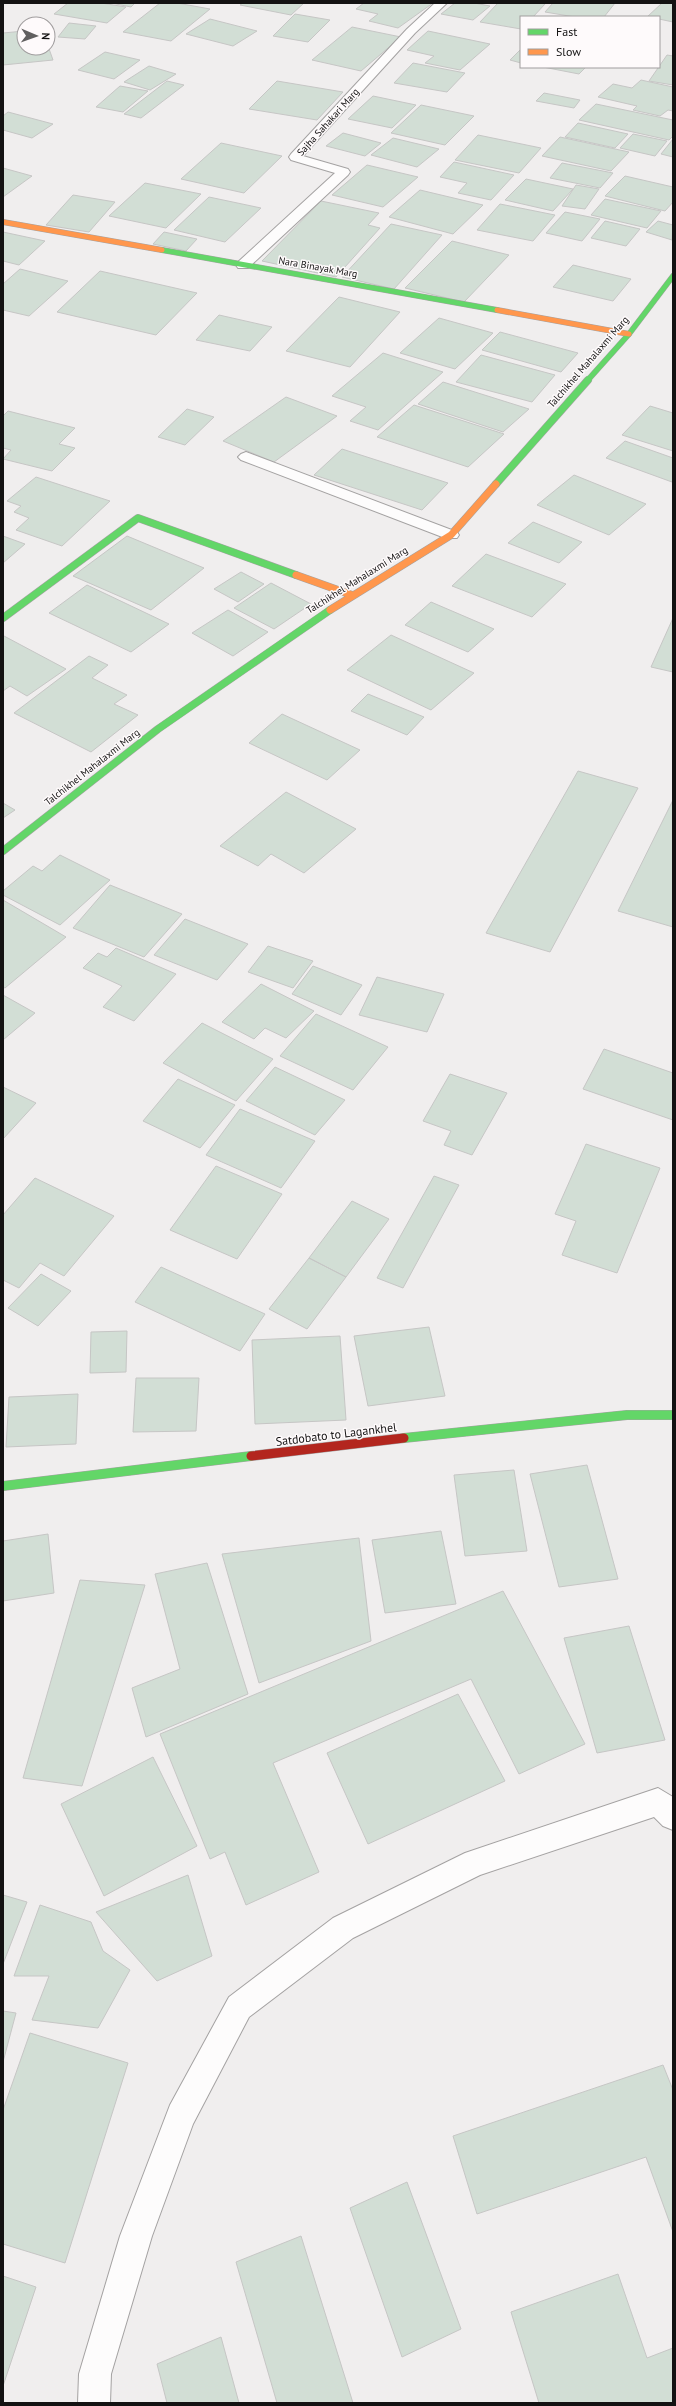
<svg xmlns="http://www.w3.org/2000/svg" width="676" height="2406" font-family="'PT Sans',sans-serif">
	<style>
		.building { fill: #d2ded5; stroke: #c6c6c5 }
		.lines { fill: none; stroke-linecap: round; stroke-linejoin: round }
		.lane-casing { stroke: #a4a2a2; stroke-width: 2 }
		.street-casing { stroke: #a4a2a2; stroke-width: 2 }
		.fast-far2-casing { stroke: #a4a2a2; stroke-width: 6 }
		.fast-far1-casing { stroke: #a4a2a2; stroke-width: 8 }
		.fast-casing { stroke: #a4a2a2; stroke-width: 10 }
		.slow-far1-casing { stroke: #a4a2a2; stroke-width: 6 }
		.slow-casing { stroke: #a4a2a2; stroke-width: 8 }
		.jam-casing { stroke: #a4a2a2; stroke-width: 10 }
		.lane { fill: #fdfcfc; fill-rule: evenodd }
		.street { fill: #fdfcfc; fill-rule: evenodd }
		.fast-far2 { stroke: #63d668; stroke-width: 5 }
		.fast-far1 { stroke: #63d668; stroke-width: 7 }
		.fast { stroke: #63d668; stroke-width: 9 }
		.slow-far1 { stroke: #ff974d; stroke-width: 5 }
		.slow { stroke: #ff974d; stroke-width: 7 }
		.jam { stroke: #b3261e; stroke-width: 9 }
		.labels { text-anchor: middle; dominant-baseline: central; stroke-width: 3; stroke-linejoin: round; paint-order: stroke }
		.far-street-label { font-size: 10px; fill: #131212; stroke: #fefafb }
		.street-label { font-size: 12px; fill: #131212; stroke: #fefafb }
	</style>
	<rect width="100%" height="100%" fill="#f0eeee"/>
	<path class="building" d="M68,3H101L126,7L107,23L54,14Z
		M111,3H135L131,7Z
		M160,3H177L210,9L171,41L123,32Z
		M243,3H304L291,15L240,5Z
		M364,3H433L398,28L369,21L378,14L356,9Z
		M455,3H474L490,6L473,20L441,14Z
		M498,3H539L545,4L533,17H521V29L480,22Z
		M553,3H615L604,17H575L545,12Z
		M662,3H673V22L659,19V17H647Z
		M295,14L330,20L308,42L273,36Z
		M210,19L257,31L233,46L186,34Z
		M69,23L96,26L85,39L58,37Z
		M352,27L401,37L361,71L312,60Z
		M24,31V48L48,46L53,60L3,65V33Z
		M428,31L490,44L460,70L425,63L434,56L407,50Z
		M521,49V63L510,60Z
		M105,52L140,60L114,79L78,70Z
		M667,55L673,56V85L649,81Z
		M413,63L465,73L447,92L394,83Z
		M149,66L176,74L150,90L124,82Z
		M543,67H586L579,74Z
		M641,80L673,87V111L668,110L660,116L633,110L637,106L598,97L613,84L632,88Z
		M167,81L184,85L141,118L124,114Z
		M277,81L343,92L317,120L249,109Z
		M120,86L148,91L123,112L96,107Z
		M544,93L580,100L574,108L536,101Z
		M373,96L416,105L392,128L348,119Z
		M596,104L673,120V136L669,140L579,120Z
		M421,105L474,116L445,145L391,133Z
		M8,112L53,124L32,138L3,130V116Z
		M578,123L628,134L615,148L565,137Z
		M343,133L381,143L365,156L326,146Z
		M633,134L667,141L655,156L620,148Z
		M478,135L541,148L519,173L455,160Z
		M560,137L629,152L611,171L542,156Z
		M393,138L439,149L417,167L371,155Z
		M673,139V157L661,154Z
		M221,143L282,156L244,193L181,179Z
		M454,162L514,175L491,200L458,193L467,183L440,177Z
		M562,163L613,173L600,188L550,178Z
		M367,165L418,177L383,207L332,195Z
		M3,168L32,176L3,197Z
		M625,176L673,187V202L665,211L605,196Z
		M526,179L573,189L553,211L505,200Z
		M145,183L201,194L166,228L109,216Z
		M576,185L599,189L585,209L562,206Z
		M420,190L483,205L453,234L389,217Z
		M73,195L115,202L89,232L46,225Z
		M209,197L261,208L225,242L174,230Z
		M605,199L661,211L647,228L591,215Z
		M321,201L379,213L368,225L380,228L336,277L262,261Z
		M500,204L555,215L533,241L477,230Z
		M565,212L600,219L582,241L546,233Z
		M605,221L640,229L626,246L591,238Z
		M658,221L673,225L672,240L646,232Z
		M391,224L442,235L394,289L342,277Z
		M3,232L45,241L19,265L3,261Z
		M164,232L197,239L186,251L153,244Z
		M452,241L509,255L464,302L405,288Z
		M573,265L631,279L613,301L553,287Z
		M20,269L68,281L29,316L3,310V284Z
		M100,271L197,293L156,335L57,312Z
		M339,297L400,312L350,367L286,351Z
		M219,315L272,327L250,351L196,340Z
		M439,318L493,333L455,369L400,353Z
		M500,332L578,353L561,372L482,350Z
		M383,353L443,372L378,430L350,421L366,407L332,396Z
		M481,355L555,375L532,402L456,382Z
		M443,382L529,409L503,432L418,404Z
		M286,397L337,416L274,462L223,441Z
		M414,405L504,434L468,467L377,437Z
		M650,406L673,413V451L622,435Z
		M187,409L214,417L185,445L158,437Z
		M8,411L75,428L59,444L75,448L52,471L3,459L11,450L3,448V416Z
		M625,441L673,458V480L672,482L606,458Z
		M342,449L448,483L422,510L314,475Z
		M574,475L646,504L609,535L537,505Z
		M36,477L110,501L62,546L16,530L29,518L14,512L21,506L7,501Z
		M533,522L582,542L559,563L508,543Z
		M3,536L25,544L3,563Z
		M127,536L204,568L151,610L73,576Z
		M486,554L566,584L532,617L452,586Z
		M241,572L264,584L238,602L214,589Z
		M271,583L311,604L274,629L234,608Z
		M87,585L169,624L131,652L49,613Z
		M431,602L494,629L468,652L405,625Z
		M228,610L268,632L233,656L192,633Z
		M673,618V672L651,667Z
		M391,635L474,673L431,710L347,670Z
		M3,636H4L66,669L27,696L10,686L3,691Z
		M89,656L108,665L92,678L127,695L114,704L138,715L91,752L14,713Z
		M368,694L424,717L407,735L351,711Z
		M282,714L360,750L327,780L249,743Z
		M578,771L638,788L550,952L486,933Z
		M286,792L356,829L304,873L271,854L258,866L220,846Z
		M673,800V927L618,911Z
		M3,803L15,810L3,818Z
		M60,855L110,880L60,925L3,895V891L33,866L42,871Z
		M110,885L182,914L144,957L73,928Z
		M3,900L66,937L5,988L3,987Z
		M185,919L248,944L217,980L154,955Z
		M268,946L313,961L293,988L248,972Z
		M116,948L176,974L134,1021L103,1007L122,986L83,968L98,953L107,957Z
		M313,966L362,985L341,1015L292,994Z
		M377,977L444,994L427,1032L359,1015Z
		M261,984L314,1011L286,1038L265,1028L254,1039L222,1022Z
		M3,995L35,1013L3,1040Z
		M316,1014L388,1047L353,1090L280,1056Z
		M202,1023L273,1059L236,1101L163,1063Z
		M604,1049L673,1073V1120L583,1089Z
		M275,1067L345,1100L315,1135L246,1101Z
		M450,1074L507,1093L472,1155L444,1145L451,1131L423,1121Z
		M178,1079L235,1105L200,1148L143,1121Z
		M3,1087L36,1103L3,1139Z
		M240,1109L315,1141L281,1188L206,1155Z
		M586,1144L660,1168L617,1273L562,1255L576,1221L555,1214Z
		M216,1166L282,1194L237,1259L170,1230Z
		M434,1176L459,1185L403,1288L377,1278Z
		M35,1178L114,1216L64,1276L40,1263L19,1288L3,1280V1215Z
		M352,1201L389,1219L346,1277L309,1258Z
		M309,1258L346,1277L307,1329L269,1309Z
		M161,1267L265,1314L240,1351L135,1302Z
		M41,1274L71,1291L38,1326L8,1308Z
		M429,1327L445,1396L368,1406L354,1336Z
		M127,1331L126,1372L90,1373L91,1332Z
		M340,1336L346,1420L255,1424L252,1340Z
		M136,1378H199L196,1431L133,1432Z
		M78,1394L76,1444L6,1447L9,1397Z
		M587,1465L618,1579L559,1587L530,1474Z
		M514,1470L527,1551L465,1556L454,1475Z
		M441,1531L456,1604L385,1613L372,1540Z
		M48,1534L54,1593L3,1601V1541Z
		M359,1538L371,1641L259,1683L222,1554Z
		M207,1563L248,1694L146,1737L132,1688L180,1669L155,1574Z
		M80,1580L145,1585L82,1786L23,1778Z
		M503,1591L585,1744L519,1774L471,1679L273,1763L319,1872L246,1905L225,1852L210,1859L160,1734Z
		M629,1626L665,1740L597,1753L564,1638Z
		M458,1694L505,1781L368,1844L327,1753Z
		M153,1757L197,1846L104,1896L61,1804Z
		M188,1875L212,1956L157,1981L96,1912Z
		M3,1895L27,1902L3,1964Z
		M40,1905L91,1922L103,1951L130,1970L98,2028L32,2020L49,1976H14Z
		M3,2011L16,2013L3,2062Z
		M30,2033L128,2063L65,2263L3,2244V2110Z
		M663,2065L673,2090V2232L646,2157L477,2214L453,2136Z
		M407,2182L461,2329L402,2357L350,2208Z
		M301,2236L353,2403H277L236,2262Z
		M618,2274L647,2358L673,2348V2403H539L511,2312Z
		M3,2276L36,2287L3,2386Z
		M221,2337L239,2403H167L157,2364Z"/>
	<g class="lines">
		<g class="lane-casing">
			<path id="lane" d="M658,1788L673,1797V1830L663,1826L654,1817L480,1875L353,1938L249,2017L193,2124L152,2236L111,2374L110,2403H78L79,2374L120,2236L170,2105L229,1997L333,1918L465,1853Z"/>
		</g>
		<g class="street-casing">
			<path id="street" d="M435,3H447L415,33L303,156L348,169L350,172L348,175L248,268H238L236,265L238,262L335,173L291,160L289,157L291,154L407,29Z
				M246,452L457,532L459,535L457,538H445L241,460L238,457L241,454Z"/>
		</g>
		<g class="fast-far2-casing">
			<path id="fast-far2" d="M162,250L497,310
				M587,381L629,334L673,276"/>
		</g>
		<g class="fast-far1-casing">
			<path id="fast-far1" d="M496,484L588,380
				M3,618L138,518L296,575
				M3,851L158,729L330,610"/>
		</g>
		<g class="fast-casing">
			<path id="fast" d="M404,1438L627,1415H673
				M3,1486L251,1456"/>
		</g>
		<g class="slow-far1-casing">
			<path id="slow-far1" d="M3,222L162,250
				M497,310L629,334"/>
		</g>
		<g class="slow-casing">
			<path id="slow" d="M296,575L352,595
				M330,610L451,535L496,484"/>
		</g>
		<g class="jam-casing">
			<path id="jam" d="M251,1456L404,1438"/>
		</g>
		<use href="#lane" class="lane"/>
		<use href="#street" class="street"/>
		<use href="#fast-far2" class="fast-far2"/>
		<use href="#fast-far1" class="fast-far1"/>
		<use href="#fast" class="fast"/>
		<use href="#slow-far1" class="slow-far1"/>
		<use href="#slow" class="slow"/>
		<use href="#jam" class="jam"/>
	</g>
	<g class="labels">
		<g class="far-street-label">
			<text transform="translate(328 122) rotate(-48)">Sajha Sahakari Marg</text>
			<text transform="translate(318 267) rotate(10)">Nara Binayak Marg</text>
			<text transform="translate(588 362) rotate(-49)">Talchikhel Mahalaxmi Marg</text>
			<text transform="translate(357 580) rotate(-32)">Talchikhel Mahalaxmi Marg</text>
			<text transform="translate(92 767) rotate(-38)">Talchikhel Mahalaxmi Marg</text>
		</g>
		<g class="street-label">
			<text transform="translate(336 1434) rotate(-7)">Satdobato to Lagankhel</text>
		</g>
	</g>
	<rect width="676" height="2406" fill="none" stroke="#131212" stroke-width="8"/>
	<rect x="520" y="16" width="140" height="52" fill="#fefafb" stroke="#a09d9e"/>
	<rect x="528" y="29" width="20" height="6" fill="#63d668" stroke="#a09d9e"/>
	<text x="556" y="36" font-size="12" fill="#131212">Fast</text>
	<rect x="528" y="49" width="20" height="6" fill="#ff974d" stroke="#a09d9e"/>
	<text x="556" y="56" font-size="12" fill="#131212">Slow</text>
	<g transform="translate(36 36) rotate(92)"><circle r="19" fill="#fefafb" stroke="#a09d9e"/>
	<path d="M0-3L7 15L0 10L-7 15Z" fill="#605f5f"/>
	<text y="-6" font-size="11" font-weight="bold" text-anchor="middle" fill="#131212">N</text>
	</g>
</svg>
